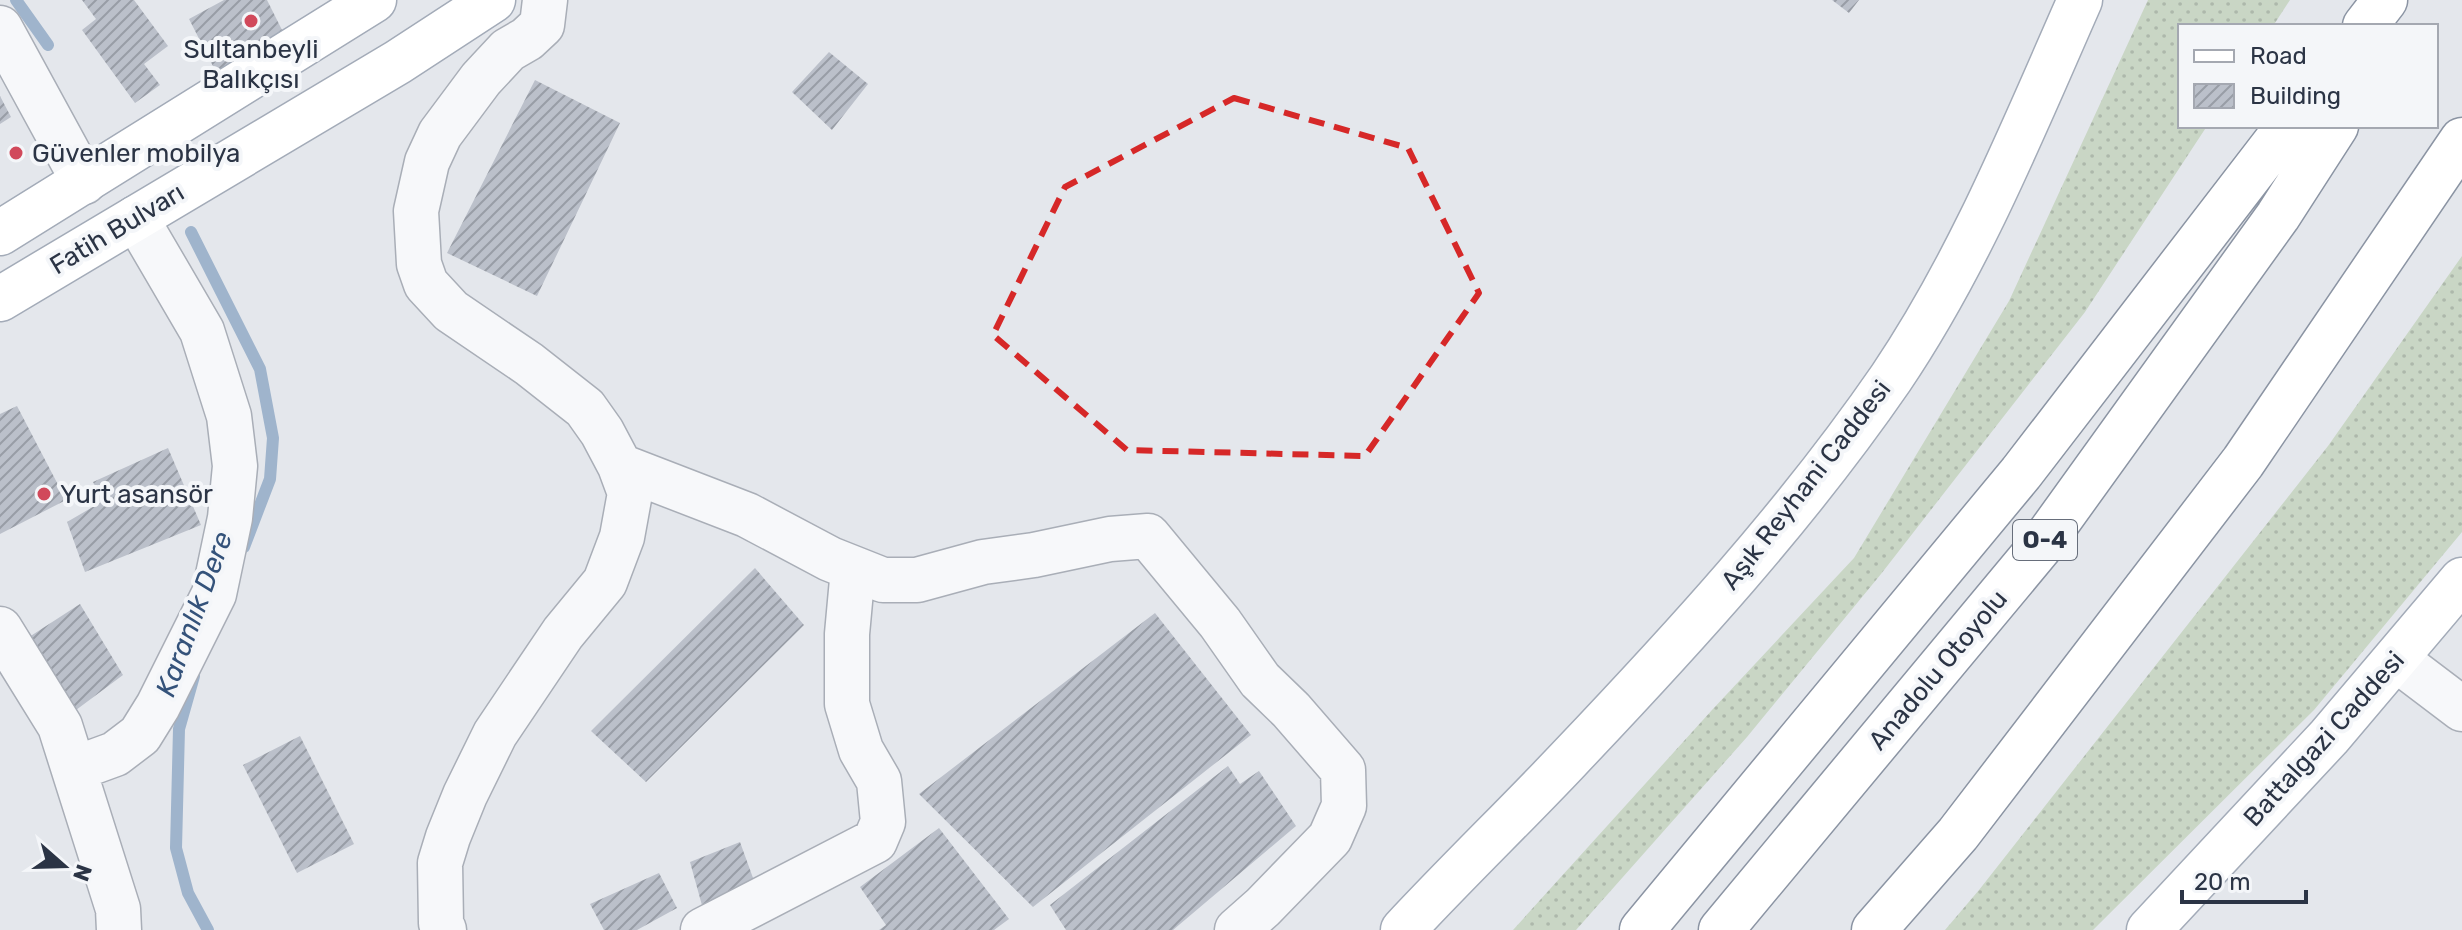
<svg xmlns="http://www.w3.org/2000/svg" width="2462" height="930" font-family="Rubik,sans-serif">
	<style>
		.grass { fill: url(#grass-dots) }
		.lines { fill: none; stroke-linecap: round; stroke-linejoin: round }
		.stream { stroke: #9fb4cc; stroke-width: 12 }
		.building { fill: url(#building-hatch) }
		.minor-casing { stroke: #a9aeb7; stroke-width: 47 }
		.major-casing { stroke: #a3abb8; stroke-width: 47 }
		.highway-casing { stroke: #8b94a3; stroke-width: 47 }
		.minor { stroke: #f7f8fa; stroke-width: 44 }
		.major { stroke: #fff; stroke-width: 44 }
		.highway { stroke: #fff; stroke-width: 44 }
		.marked { fill: none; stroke: #d62828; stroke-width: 6; stroke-dasharray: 16 10; stroke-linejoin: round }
		.poi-dot { fill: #d1495b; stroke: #f4f6f9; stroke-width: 3 }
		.labels { text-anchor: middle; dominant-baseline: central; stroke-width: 8; stroke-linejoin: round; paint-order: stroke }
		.shield { fill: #f4f6f9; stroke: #676e7b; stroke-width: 2 }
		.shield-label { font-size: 24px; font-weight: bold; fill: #2b3445 }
		.poi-label { font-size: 26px; fill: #2b3445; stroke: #f4f6f9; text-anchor: start }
		.street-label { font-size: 26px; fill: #2b3445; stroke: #f4f6f9 }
		.water-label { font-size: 28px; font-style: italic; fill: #34527a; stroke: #f4f6f9 }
	</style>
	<defs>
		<pattern id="grass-dots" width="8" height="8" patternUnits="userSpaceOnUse" patternTransform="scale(2)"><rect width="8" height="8" fill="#c9d6c5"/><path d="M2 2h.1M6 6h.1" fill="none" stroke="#adb8ab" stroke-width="1.8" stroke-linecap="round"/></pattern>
		<pattern id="building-hatch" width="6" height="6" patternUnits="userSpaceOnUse" patternTransform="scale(2)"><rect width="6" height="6" fill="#bbc0ca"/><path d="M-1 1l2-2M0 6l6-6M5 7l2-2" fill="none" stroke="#989da6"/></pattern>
	</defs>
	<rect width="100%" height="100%" fill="#e4e7ec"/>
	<path class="grass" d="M2148,0H2290L2273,26H2180V126H2207L2085,312L1881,574L1747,737L1576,930H1513L1712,710L1854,558L2009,301Z
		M2462,256V532L2314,710L2093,930H1945L1979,890L2328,446Z"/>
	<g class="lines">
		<path class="stream" d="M16,0L48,45
			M191,232L260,369L273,438L270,479L244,547
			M194,676L179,729L176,848L188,893L208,930"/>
	</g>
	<path class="building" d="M82,0H134L168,46L144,64L160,85L135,103L82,30L96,19Z
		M224,0H267L287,40L218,76L189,19Z
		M1832,0H1859L1849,13Z
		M829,52L868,84L832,130L792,92Z
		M535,80L620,123L537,296L447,253Z
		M0,96L11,117L0,124Z
		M17,406L66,500L0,534V414Z
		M168,448L201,525L85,572L67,522L103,501L93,482Z
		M755,568L804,625L646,782L591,731Z
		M80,604L123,675L72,713L26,639Z
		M1155,613L1251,735L1033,907L919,794Z
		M300,736L354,844L297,873L243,765Z
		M1228,766L1240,784L1259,771L1296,826L1173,930H1066L1050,905Z
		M939,828L1009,919L994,930H879L886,925L860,887Z
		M740,842L757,889L703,909L690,862Z
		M659,873L677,908L637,930H604L590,904Z"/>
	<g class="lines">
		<g class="minor-casing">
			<path id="minor" d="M0,28L84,182
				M620,466L747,515L830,559L883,580H917L983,562L1034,555L1110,539L1148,536L1220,623L1260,680L1291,710L1343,770L1344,806L1330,838L1263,907L1237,930
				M0,629L60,726L118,909L119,930
				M2396,659L2462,709
				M74,769L115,754L140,735L158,706L214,594L230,518L235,466L229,416L202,331L136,218
				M444,930L441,923L440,863L448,837L465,795L495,734L563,633L605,582L622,537L630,493L620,466L602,432L585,408L529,364L451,311L426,284L419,264L416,211L427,162L440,134L481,79L508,50L527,39L542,25L545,0
				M703,930L875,841L883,822L879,781L861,750L847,704V634L853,569"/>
		</g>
		<g class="major-casing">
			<path id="major" d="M0,233L374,0
				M0,299L398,62L493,0
				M1403,930C1456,873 1513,818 1567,761C1682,640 1796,516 1891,378C1970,261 2023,129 2080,0
				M2149,930L2329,737L2462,580"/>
		</g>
		<g class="highway-casing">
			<path id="highway" d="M2365,26L2385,0
				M1642,930L2021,473L2288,126
				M1721,930L2039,548L2278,216L2336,126
				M1874,930L1958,834L2243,462L2462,140"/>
		</g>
		<use href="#minor" class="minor"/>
		<use href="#major" class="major"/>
		<use href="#highway" class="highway"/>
	</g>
	<path class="marked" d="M1234,98L1408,148L1479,293L1365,456L1127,450L993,335L1065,187Z"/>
	<g class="poi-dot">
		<circle cx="251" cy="21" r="8"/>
		<circle cx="16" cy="153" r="8"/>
		<circle cx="44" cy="494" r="8"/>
	</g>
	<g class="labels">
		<rect class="shield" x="2013" y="520" width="64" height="40" rx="6"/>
		<g class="shield-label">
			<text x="2045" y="540">O-4</text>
		</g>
		<g class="poi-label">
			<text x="251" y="49" text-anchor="middle">Sultanbeyli<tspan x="251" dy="30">Balıkçısı</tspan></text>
			<text x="32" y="153">Güvenler mobilya</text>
			<text x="60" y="494">Yurt asansör</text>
		</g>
		<g class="street-label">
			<text transform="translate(117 229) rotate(-31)">Fatih Bulvarı</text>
			<text transform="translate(1806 485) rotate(-52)">Aşık Reyhani Caddesi</text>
			<text transform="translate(1938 670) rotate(-50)">Anadolu Otoyolu</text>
			<text transform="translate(2324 739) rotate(-48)">Battalgazi Caddesi</text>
		</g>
		<g class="water-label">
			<text transform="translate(194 614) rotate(-70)">Karanlık Dere</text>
		</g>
	</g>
	<rect x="2178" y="24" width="260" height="104" fill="#f4f6f9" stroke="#a4a8b1" stroke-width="2"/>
	<rect x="2194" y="50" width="40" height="12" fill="#ffffff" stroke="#a4a8b1" stroke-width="2"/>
	<text x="2250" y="64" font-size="24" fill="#2b3445">Road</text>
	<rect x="2194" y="84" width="40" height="24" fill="url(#building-hatch)" stroke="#a4a8b1" stroke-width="2"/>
	<text x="2250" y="104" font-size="24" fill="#2b3445">Building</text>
	<g transform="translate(64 866) rotate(110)" stroke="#f4f6f9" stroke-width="6" paint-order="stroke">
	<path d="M0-6L14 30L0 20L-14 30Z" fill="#2b3445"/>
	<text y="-12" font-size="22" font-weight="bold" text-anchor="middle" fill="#2b3445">N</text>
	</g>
	<path d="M2182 890v12h124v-12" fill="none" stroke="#2b3445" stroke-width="4"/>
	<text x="2194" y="890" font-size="24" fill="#2b3445" stroke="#f4f6f9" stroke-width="6" paint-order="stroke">20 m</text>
</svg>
